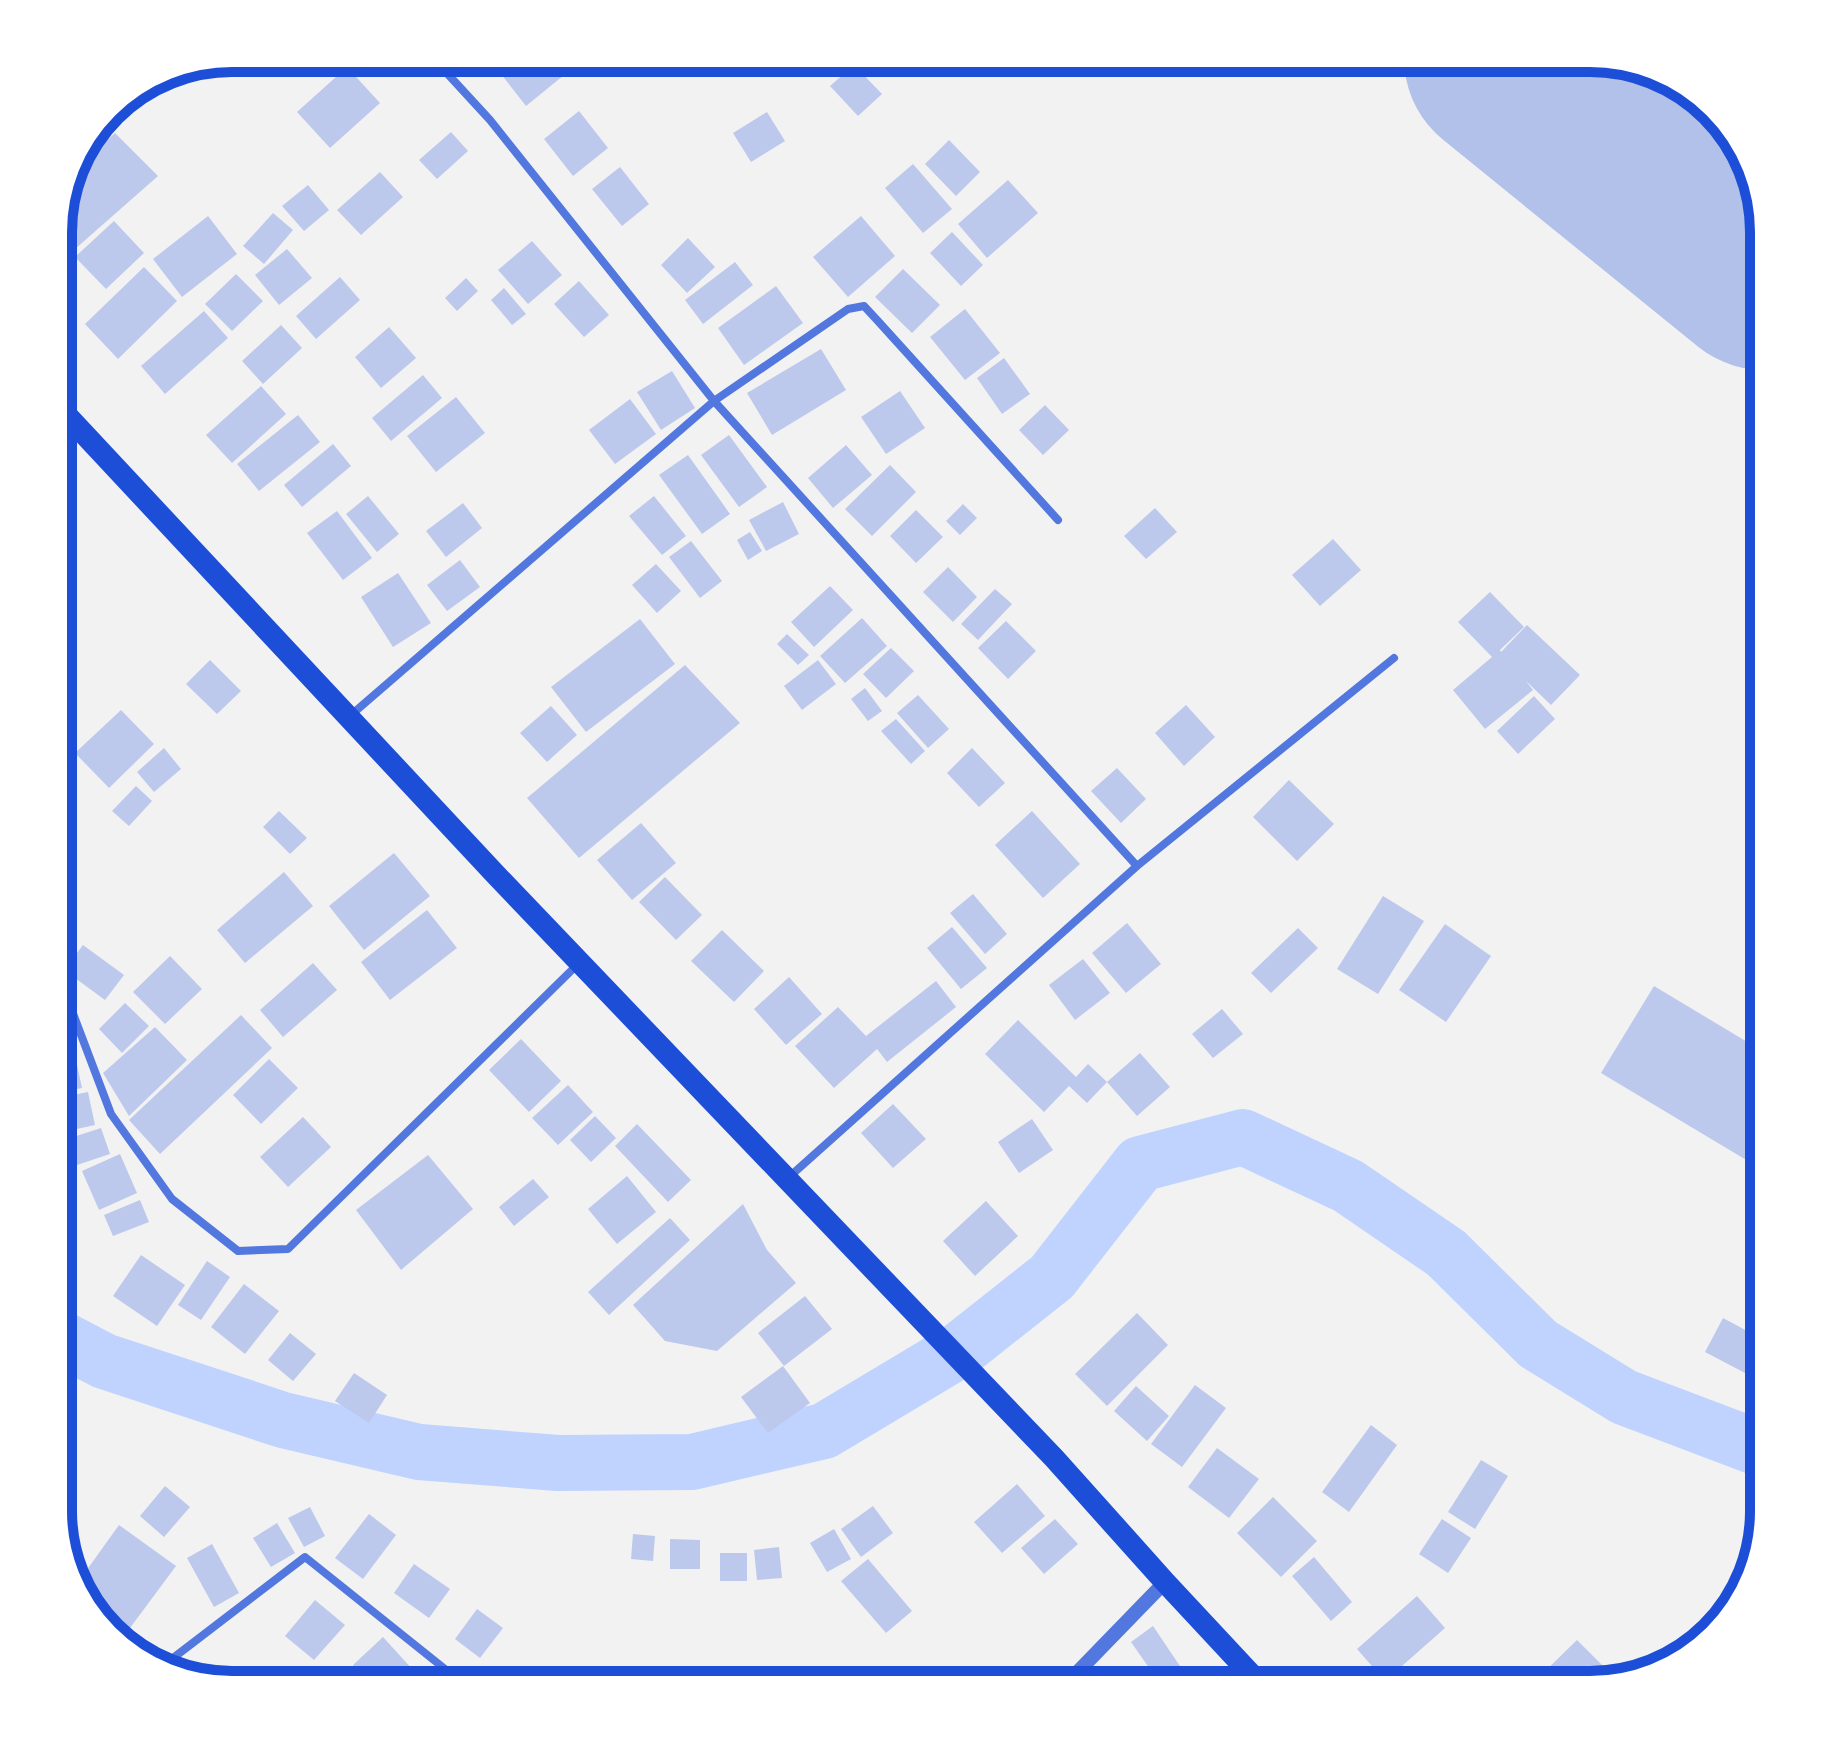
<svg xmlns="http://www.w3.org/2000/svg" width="1822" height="1743" font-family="Poppins,sans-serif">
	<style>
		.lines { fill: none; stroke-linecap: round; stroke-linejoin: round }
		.river { stroke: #bfd3fe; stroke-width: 56 }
		.runway { stroke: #b2c1ea; stroke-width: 210 }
		.building { fill: #bdc9ec }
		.minor { stroke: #5277de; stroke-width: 8 }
		.tertiary { stroke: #5277de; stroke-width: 14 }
		.trunk { stroke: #1d4ed8; stroke-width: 22 }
		.rim { fill: none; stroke: #1d4ed8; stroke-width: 10 }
	</style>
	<rect width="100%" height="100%" fill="#f2f2f2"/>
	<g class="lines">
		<path class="river" d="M58,1337L104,1361L283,1420L419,1452L558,1463L692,1462L824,1431L961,1349L1052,1277L1140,1164L1243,1137L1348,1186L1446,1253L1538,1344L1624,1397L1764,1450"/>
		<path class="runway" d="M1509,58L1764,265"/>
	</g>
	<path class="building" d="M521,58H585L526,106L501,74Z
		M854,65L882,94L858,116L830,86Z
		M347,67L380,103L330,148L297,112Z
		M158,76L162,82L125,113L117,101Z
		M579,111L608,148L573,176L544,139Z
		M767,112L785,141L751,162L733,133Z
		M451,132L468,151L437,179L419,160Z
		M115,133L158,176L58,264V220L71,173Z
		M949,140L980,172L956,196L925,164Z
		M913,164L952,209L923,233L885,188Z
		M620,167L649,204L622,226L592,189Z
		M380,172L403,197L361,235L337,210Z
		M1008,180L1038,213L987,258L958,224Z
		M308,185L329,210L304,231L282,206Z
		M273,213L293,230L264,264L243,246Z
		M208,216L237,254L182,297L153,259Z
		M861,216L895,256L848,297L813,257Z
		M114,221L144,253L106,289L75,257Z
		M952,232L983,265L961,286L930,253Z
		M688,238L715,267L687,293L661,265Z
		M532,241L562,275L528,304L498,270Z
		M287,249L312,278L279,305L255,275Z
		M735,262L753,285L703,324L685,300Z
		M144,267L177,301L118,359L85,324Z
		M903,269L940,305L912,333L875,297Z
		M236,274L263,301L232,331L205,304Z
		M340,277L360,300L316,339L296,316Z
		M466,278L478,291L457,311L445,298Z
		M579,281L609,315L584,337L554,304Z
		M776,286L803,323L744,365L718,328Z
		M504,288L526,314L512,325L491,300Z
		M965,309L1000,353L965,380L930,337Z
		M204,311L228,338L165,394L141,366Z
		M281,325L302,348L263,384L242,361Z
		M389,327L416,358L381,388L355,357Z
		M821,349L846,390L772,435L747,393Z
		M1004,358L1030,394L1002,414L977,378Z
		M672,371L695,408L661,430L637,392Z
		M423,375L442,398L391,441L372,418Z
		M261,386L286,414L232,463L206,435Z
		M900,391L925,428L886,454L861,417Z
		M456,397L485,433L436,472L407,436Z
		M630,399L656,434L615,464L589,430Z
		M1045,405L1069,430L1043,455L1019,430Z
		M298,415L320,442L259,491L237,464Z
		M729,435L767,487L739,507L701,455Z
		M333,444L351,466L302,507L284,485Z
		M846,445L872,475L833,508L808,478Z
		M688,455L730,514L702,534L659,475Z
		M890,465L916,492L872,536L845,509Z
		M368,496L399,534L377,552L346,514Z
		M654,496L686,536L662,555L629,516Z
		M783,502L799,534L766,551L749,520Z
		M463,503L482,528L446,557L426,531Z
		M963,504L977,518L960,535L946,521Z
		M1155,508L1177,532L1146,559L1124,536Z
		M916,510L943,537L916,563L890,536Z
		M337,511L372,558L343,580L307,533Z
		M750,532L762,551L748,560L737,540Z
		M1333,539L1361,570L1320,606L1292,575Z
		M691,541L722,581L700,598L669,557Z
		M460,560L480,587L447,611L427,585Z
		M656,564L681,591L657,613L632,585Z
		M948,567L977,597L953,622L923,592Z
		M398,573L431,623L393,647L361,597Z
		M830,586L853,610L814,647L791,622Z
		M995,589L1012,604L978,640L961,624Z
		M1490,592L1524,627L1500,650L1501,652L1527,625L1580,675L1551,705L1526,681L1533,690L1485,729L1453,690L1492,657L1458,622Z
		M862,618L887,646L845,683L820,656Z
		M640,619L675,664L586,732L551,687Z
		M1006,621L1036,651L1008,679L978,648Z
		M787,634L809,655L798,665L777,644Z
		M891,648L914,671L886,698L863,674Z
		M210,660L241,691L217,714L186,684Z
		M818,660L836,684L802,710L784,686Z
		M685,665L740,723L579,858L527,798Z
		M865,688L882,711L868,721L851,699Z
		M918,695L949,729L928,748L897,713Z
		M1534,696L1555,719L1518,754L1497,731Z
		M1186,705L1215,737L1184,766L1155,733Z
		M551,706L577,735L547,762L520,733Z
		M121,710L154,744L109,788L75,753Z
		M896,719L925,751L911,764L881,731Z
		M164,748L181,769L154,792L137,772Z
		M972,748L1005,783L979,807L947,773Z
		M1117,768L1146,799L1121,823L1091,791Z
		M1289,780L1334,824L1297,861L1253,817Z
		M136,786L152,801L129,826L112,811Z
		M279,811L307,838L290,854L263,827Z
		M1032,811L1080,864L1043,898L995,845Z
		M641,823L676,863L632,900L597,860Z
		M394,853L430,896L364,950L329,906Z
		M284,872L313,906L245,963L217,930Z
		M665,877L702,915L676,940L639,902Z
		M973,894L1007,934L985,954L950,913Z
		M1383,896L1424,921L1378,994L1337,969Z
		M427,910L457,948L390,1000L361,962Z
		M1127,923L1161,964L1126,993L1092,953Z
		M1445,924L1491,956L1446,1022L1399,990Z
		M952,927L987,968L961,989L927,948Z
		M1298,928L1318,948L1271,993L1251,973Z
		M722,930L764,971L734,1002L691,961Z
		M83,945L124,975L105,1000L64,970Z
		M170,956L202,989L165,1024L133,992Z
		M1083,959L1110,993L1075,1020L1049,985Z
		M313,963L337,990L283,1037L260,1010Z
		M789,977L822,1014L786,1045L754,1009Z
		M936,981L956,1007L887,1062L877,1049L834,1088L795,1046L838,1007L866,1036Z
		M1654,986L1764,1052L1763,1170L1601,1073Z
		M125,1003L149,1026L122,1053L99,1029Z
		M1222,1009L1243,1034L1213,1058L1192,1034Z
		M241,1015L272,1048L160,1154L129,1120Z
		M1018,1020L1076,1077L1088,1064L1107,1082L1087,1103L1069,1086L1044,1112L985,1054Z
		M155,1027L187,1060L129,1116L103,1073Z
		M521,1039L561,1081L529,1112L489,1070Z
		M1140,1053L1170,1087L1137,1116L1107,1082Z
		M75,1055L82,1088L58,1093V1059Z
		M269,1059L298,1088L261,1124L233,1095Z
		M568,1085L593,1112L558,1145L532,1118Z
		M88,1092L95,1125L58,1133V1098Z
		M893,1104L926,1139L893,1168L861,1133Z
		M595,1116L616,1138L591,1162L570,1140Z
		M303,1117L331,1147L288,1187L260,1157Z
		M1032,1119L1053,1150L1019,1173L998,1142Z
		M637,1124L691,1180L668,1202L615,1146Z
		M101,1128L110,1154L59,1171L58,1142Z
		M120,1154L137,1193L99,1210L82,1171Z
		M428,1155L473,1209L401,1270L356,1210Z
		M627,1176L656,1212L617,1244L588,1209Z
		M533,1179L549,1197L514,1226L499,1207Z
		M140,1200L149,1222L113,1236L104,1215Z
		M986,1201L1018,1236L975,1276L943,1241Z
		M743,1204L767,1250L796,1283L717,1351L665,1341L633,1305Z
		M670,1218L690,1240L609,1315L588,1292Z
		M141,1255L185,1285L157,1326L113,1296Z
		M207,1261L230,1277L201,1320L178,1305Z
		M244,1284L279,1311L245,1354L211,1327Z
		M805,1296L832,1329L784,1366L758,1333Z
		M1137,1313L1168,1345L1107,1406L1075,1374Z
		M1723,1318L1764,1340V1383L1705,1352Z
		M290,1333L316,1354L293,1381L268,1360Z
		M783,1366L810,1403L768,1433L741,1397Z
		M354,1373L387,1395L369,1423L335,1401Z
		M1195,1385L1226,1408L1182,1467L1151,1444Z
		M1136,1386L1169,1416L1147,1441L1114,1411Z
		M1371,1425L1397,1445L1349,1512L1322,1492Z
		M1217,1448L1259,1479L1229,1518L1188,1487Z
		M1481,1460L1508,1476L1475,1529L1448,1512Z
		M1017,1484L1045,1516L1002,1553L974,1522Z
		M165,1486L190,1507L164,1537L140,1516Z
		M1273,1497L1317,1541L1281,1577L1237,1533Z
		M873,1506L893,1533L861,1557L841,1529Z
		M310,1507L325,1536L304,1547L288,1518Z
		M369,1514L396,1535L363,1579L335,1558Z
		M1055,1519L1078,1544L1044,1574L1021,1548Z
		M1442,1519L1471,1538L1448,1573L1419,1554Z
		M277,1523L295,1553L271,1567L253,1538Z
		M119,1525L176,1566L130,1628L80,1592L76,1585Z
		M834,1529L851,1559L827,1572L810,1543Z
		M633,1534L655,1536L653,1561L631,1559Z
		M670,1539L700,1540V1569H670Z
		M212,1544L239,1593L214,1607L187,1558Z
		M779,1547L782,1578L757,1580L754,1550Z
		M720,1553H747V1581H720Z
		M1314,1557L1352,1602L1331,1621L1292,1576Z
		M868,1559L912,1611L886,1633L841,1581Z
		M414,1564L450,1589L429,1618L394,1593Z
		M1417,1596L1445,1628L1385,1681L1357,1649Z
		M315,1600L345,1625L314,1660L285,1636Z
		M477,1609L503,1628L480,1658L455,1639Z
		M1153,1626L1184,1672L1165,1685H1161L1131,1642Z
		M383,1637L413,1670L397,1685H371L353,1665Z
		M1577,1640L1617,1680L1591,1685H1541L1536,1680Z
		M1427,1672L1440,1685H1414Z"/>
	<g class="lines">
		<path class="minor" d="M433,58L490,120L714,401L1137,866
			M58,447L79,428
			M351,715L714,401L848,309L864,306L877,320L1058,520
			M58,974L111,1114L172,1199L238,1251L288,1249L579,963
			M788,1178L1137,866L1394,658
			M160,1668L305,1557L465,1685"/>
		<path class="tertiary" d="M1065,1685L1165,1582"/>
		<path class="trunk" d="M58,406L497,876L1054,1458L1165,1582L1261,1685"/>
	</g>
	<path d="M0 0H1822V1743H0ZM232 72H1590A160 160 0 0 1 1750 232V1511A160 160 0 0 1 1590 1671H232A160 160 0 0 1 72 1511V232A160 160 0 0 1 232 72Z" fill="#fff" fill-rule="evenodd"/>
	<path class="rim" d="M232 72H1590A160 160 0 0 1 1750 232V1511A160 160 0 0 1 1590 1671H232A160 160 0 0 1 72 1511V232A160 160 0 0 1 232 72Z"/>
</svg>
